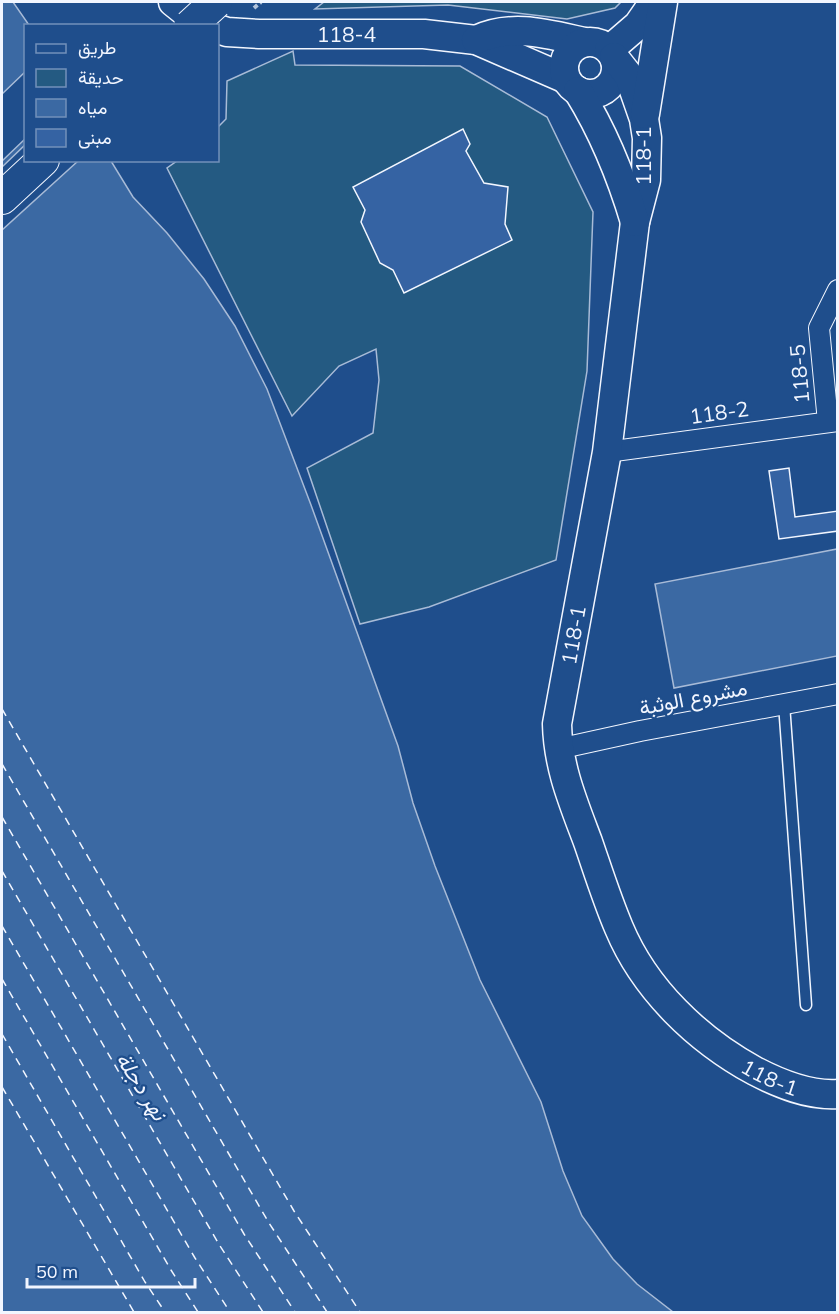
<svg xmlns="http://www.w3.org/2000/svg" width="839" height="1314" font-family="Mulish,Vazirmatn,sans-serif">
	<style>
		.green { fill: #245a82; stroke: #a8bbd7; stroke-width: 1.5 }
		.water { fill: #3b69a3; stroke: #a8bbd7; stroke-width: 1.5 }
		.pier { fill: #1f4e8c; stroke: #a8bbd7; stroke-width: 1.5 }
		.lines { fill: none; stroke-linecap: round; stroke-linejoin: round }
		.ferry { stroke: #f2f6ff; stroke-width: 1.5; stroke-dasharray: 8 6; stroke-linecap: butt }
		.building { fill: #3563a3; stroke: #f2f6ff; stroke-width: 1.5 }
		.lane-casing { stroke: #f2f6ff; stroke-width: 13 }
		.street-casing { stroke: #f2f6ff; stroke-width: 22 }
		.secondary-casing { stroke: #f2f6ff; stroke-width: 31 }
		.primary-casing { stroke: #f2f6ff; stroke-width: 34 }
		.path { stroke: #b3c4dc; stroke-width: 4; stroke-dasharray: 4.5 3; stroke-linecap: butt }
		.lane { stroke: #1f4e8c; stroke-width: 10 }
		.street { stroke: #1f4e8c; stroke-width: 20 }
		.secondary { stroke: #1f4e8c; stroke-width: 28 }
		.primary { stroke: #1f4e8c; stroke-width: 32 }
		.primary-bridge-casing { stroke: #f2f6ff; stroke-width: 34; stroke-linecap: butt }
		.primary-bridge { stroke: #1f4e8c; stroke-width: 32 }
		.labels { text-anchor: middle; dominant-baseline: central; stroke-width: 4.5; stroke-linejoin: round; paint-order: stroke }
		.street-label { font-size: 21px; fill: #f2f6ff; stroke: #1f4e8c }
		.water-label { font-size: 22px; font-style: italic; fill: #f2f6ff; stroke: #1f4e8c }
	</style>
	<rect width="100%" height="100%" fill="#1f4e8c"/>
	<path class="green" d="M324,2H621L615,8L567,19L448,5L315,9Z
		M293,51L295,65L460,66L547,117L593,212L587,371L556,560L429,607L360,624L307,468L373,433L379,380L376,349L339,366L292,416L167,168L177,161L218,160V127L226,119L227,81Z"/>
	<path class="water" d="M2,2H13L29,25L26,26V160L111,161L133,197L167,233L204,279L235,326L267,389L311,505L398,746L413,803L435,866L480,980L541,1102L563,1171L582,1216L613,1259L637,1284L673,1312H2Z
		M837,549V656L674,688L655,584Z"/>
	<path class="pier" d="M25,72V139L2,161V94Z
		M25,145L26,160L78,161L2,230V167Z"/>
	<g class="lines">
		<path class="ferry" d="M2,709L294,1211L360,1312
			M2,764L269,1223L327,1312
			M2,817L244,1234L295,1312
			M2,871L220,1246L263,1312
			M2,926L195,1258L230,1312
			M2,979L171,1270L198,1312
			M2,1034L145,1282L165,1312
			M2,1087L134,1312"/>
	</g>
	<path class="building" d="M463,129L470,144L466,151L484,183L508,187L505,224L512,240L404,293L393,270L380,263L361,222L365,210L353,187Z
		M789,468L795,517L838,511V531L779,539L769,471Z"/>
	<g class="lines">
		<g class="lane-casing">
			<path id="lane" d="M784,704L806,1005"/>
		</g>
		<g class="street-casing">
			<path id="street" d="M828,422L819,328L838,290
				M607,452L838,421
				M558,749L640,731L838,694"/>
		</g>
		<g class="secondary-casing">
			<g id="secondary">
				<path d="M173,2L198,22L208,26"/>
				<path id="s1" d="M218,29L227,32L259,34H424L476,40L566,79"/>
				<path d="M476,40C511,23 548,34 584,42"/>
				<circle cx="590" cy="68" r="26"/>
				<path d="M609,50L638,25L654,2"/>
				<path id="s2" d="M614,57L629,76L644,119L647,138L646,180L635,222L607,452L557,724C558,767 573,802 588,842C598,871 607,900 619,928C645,990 698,1040 755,1071C780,1084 809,1096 838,1094"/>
				<path d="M578,91C604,133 621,175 635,222"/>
				<path d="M645,114L663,2"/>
			</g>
		</g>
		<g class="primary-casing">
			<path id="primary" d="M2,198L43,160"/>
		</g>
		<path class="path" d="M254,8L261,2"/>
		<use href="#lane" class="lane"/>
		<use href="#street" class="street"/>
		<use href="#secondary" class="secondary"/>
		<use href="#primary" class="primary"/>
		<g class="primary-bridge-casing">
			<path id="primary-bridge" d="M190,26L216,2"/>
		</g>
		<use href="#primary-bridge" class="primary-bridge"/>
	</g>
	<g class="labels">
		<g class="street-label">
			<text stroke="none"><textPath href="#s1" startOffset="129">118-4</textPath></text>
			<text transform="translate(643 156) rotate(-90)">118-1</text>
			<text transform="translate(799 374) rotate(-95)">118-5</text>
			<text transform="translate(719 412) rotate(-8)">118-2</text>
			<text transform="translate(573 635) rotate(-80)">118-1</text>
			<text transform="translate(693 697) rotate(-11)">مشروع الوثبة</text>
			<text stroke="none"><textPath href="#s2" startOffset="1114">118-1</textPath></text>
		</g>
		<g class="water-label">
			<text transform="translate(142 1086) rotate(58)">نهر دجلة</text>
		</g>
	</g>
	<rect width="839" height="1314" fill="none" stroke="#f2f6ff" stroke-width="6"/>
	<rect x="24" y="24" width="195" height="138" fill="#1f4e8c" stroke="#7391ba" stroke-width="1.5"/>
	<rect x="36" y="44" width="30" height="9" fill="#1f4e8c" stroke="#7391ba" stroke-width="1.5"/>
	<text x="78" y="54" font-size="18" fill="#f2f6ff">طريق</text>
	<rect x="36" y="69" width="30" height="18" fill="#245a82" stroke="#7391ba" stroke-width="1.5"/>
	<text x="78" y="84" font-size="18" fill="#f2f6ff">حديقة</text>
	<rect x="36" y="99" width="30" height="18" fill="#3b69a3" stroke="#7391ba" stroke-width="1.5"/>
	<text x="78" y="114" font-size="18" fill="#f2f6ff">مياه</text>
	<rect x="36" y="129" width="30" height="18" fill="#3563a3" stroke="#7391ba" stroke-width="1.5"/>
	<text x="78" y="144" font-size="18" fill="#f2f6ff">مبنى</text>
	<path d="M27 1278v9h168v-9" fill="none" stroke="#f2f6ff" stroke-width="3"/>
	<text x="36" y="1278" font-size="18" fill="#f2f6ff" stroke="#1f4e8c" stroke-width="4.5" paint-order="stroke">50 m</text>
</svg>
